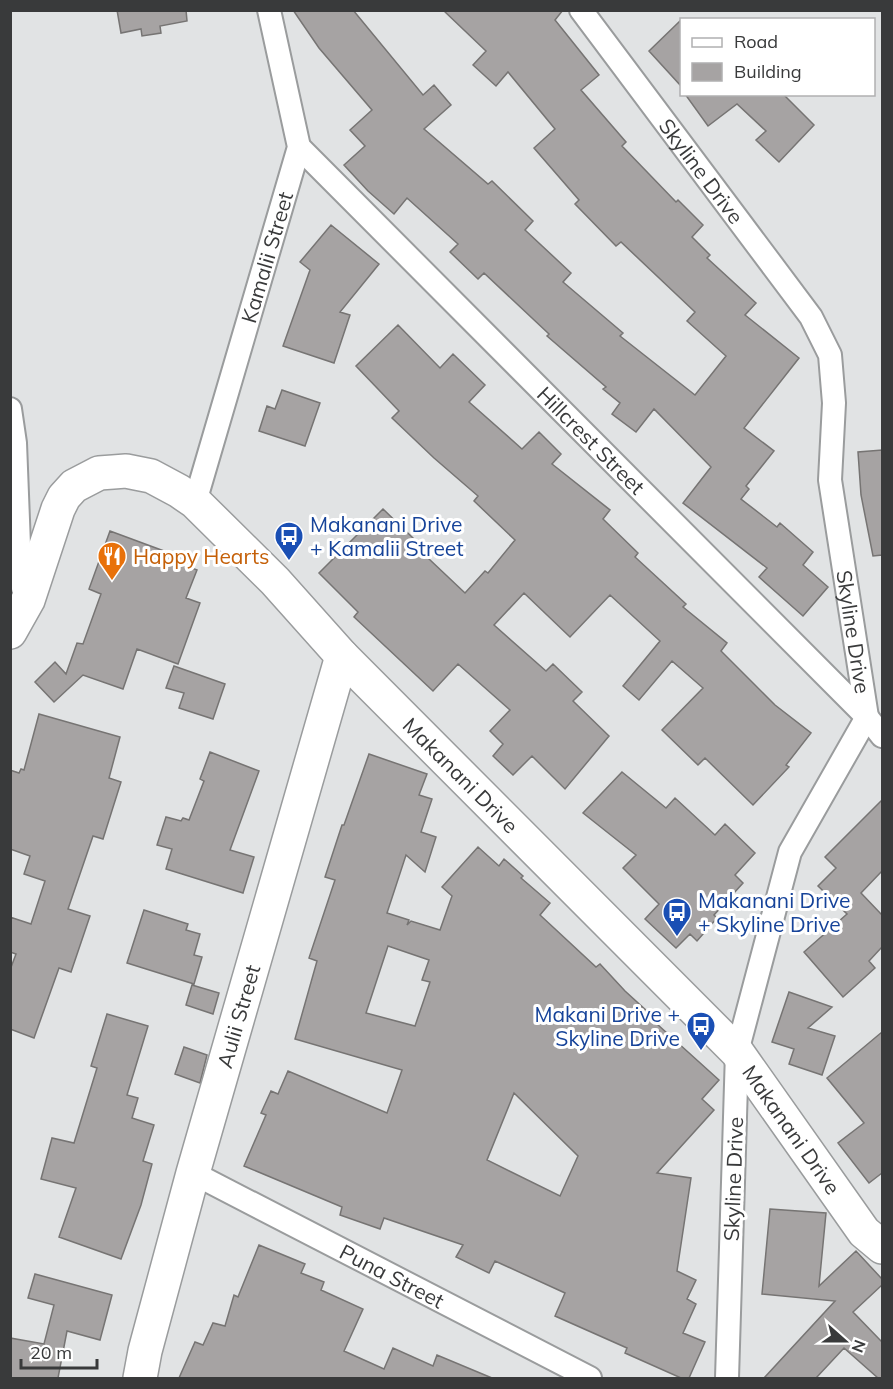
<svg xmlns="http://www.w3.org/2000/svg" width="893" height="1389" font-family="Mulish,sans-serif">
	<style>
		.building { fill: #a6a3a3; stroke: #767473; stroke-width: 1.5; fill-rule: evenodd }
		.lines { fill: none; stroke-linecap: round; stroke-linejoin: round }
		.street-casing { stroke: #9a9c9d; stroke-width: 26 }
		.secondary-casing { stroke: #9a9c9d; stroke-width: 36 }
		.street { stroke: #fff; stroke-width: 22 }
		.secondary { stroke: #fff; stroke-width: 33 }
		.labels { text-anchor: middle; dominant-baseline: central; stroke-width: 6; stroke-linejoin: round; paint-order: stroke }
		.street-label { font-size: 21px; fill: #393a3b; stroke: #fff }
		.transit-label { font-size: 21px; fill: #164399; stroke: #fff; text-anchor: start }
		.food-label { font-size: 21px; fill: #c56008; stroke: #fff; text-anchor: start }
	</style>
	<rect width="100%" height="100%" fill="#e1e3e4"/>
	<path class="building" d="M117,10H186L187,21L160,26L161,33L142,36L141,29L121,33Z
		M293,10H353L423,95L434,85L451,105L424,129L488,184L492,181L533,221L525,230L571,273L563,282L623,333L620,336L695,395L726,356L687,321L695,312L621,242L616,246L575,204L579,200L534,148L555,129L508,72L496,86L473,65L486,51L443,10H563L555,20L599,75L581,90L626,142L622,146L676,202L678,200L703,225L692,237L710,255L707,258L756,303L745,315L799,358L744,428L774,451L746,486L749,489L741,499L777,527L780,523L813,552L803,565L828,587L803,616L759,577L767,568L683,503L711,467L654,409L636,432L612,414L620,403L603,389L606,387L547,336L549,334L484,273L478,279L450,252L458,244L407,198L394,214L368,191L344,165L365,146L350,130L372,110L319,48Z
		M681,20V86L649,51Z
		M685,94H783L814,125L779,162L756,140L766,131L737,104L708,126Z
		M331,225L379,264L340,312L350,315L334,363L283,346L310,270L300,262Z
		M398,325L440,368L453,354L485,385L469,402L522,449L539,432L561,454L552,464L610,510L603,519L638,553L635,557L686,604L683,607L727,643L721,651L775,705L811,733L786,765L789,767L753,805L705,758L698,765L662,730L703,688L672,661L639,700L623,686L660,641L610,595L570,637L524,593L494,625L546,671L553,664L582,692L573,701L609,736L565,789L532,756L513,775L493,756L503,744L490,731L510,710L458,664L433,691L354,617L358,612L319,573L383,509L413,538L410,541L465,593L485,571L488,573L515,540L474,501L478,496L434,458L392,418L399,411L356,366Z
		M282,390L320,403L305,446L259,431L267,406L275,409Z
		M882,450V555L873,556L861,495L858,452Z
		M110,531L183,558L181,564L197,570L186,598L200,603L178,664L137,649L123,689L83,675L54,702L35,682L55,662L66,674L77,643L83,644L101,594L89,589Z
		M174,666L225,684L213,719L179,708L184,693L166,688Z
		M39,714L120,737L109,778L121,782L103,839L93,836L68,909L90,916L71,972L59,968L34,1038L10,1029V970L16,954L10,952V917L31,924L45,881L24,874L30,856L10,849V770L19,773L21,769L24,770Z
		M210,752L259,771L230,850L254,857L243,893L166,869L172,849L157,845L166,817L181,821L183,818L189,820L204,781L200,779Z
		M369,754L427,774L419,795L432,799L421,832L436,837L425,872L406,855L387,913L409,920L407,925L411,921L440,930L452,896L442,887L478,847L499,866L504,859L523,876L521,878L550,903L540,915L596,967L600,964L625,991L659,1022L657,1024L719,1080L702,1099L714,1110L657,1173L691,1178L677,1271L696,1280L687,1299L696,1304L683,1333L705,1342L689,1378H681L625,1353L627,1348L555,1316L565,1293L495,1261L489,1273L456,1257L463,1245L384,1218L380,1229L340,1215L342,1207L244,1166L266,1115L261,1113L271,1091L278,1094L288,1071L387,1113L402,1070L295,1039L317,961L309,958L335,880L325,877L342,825H344ZM388,946L429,960L422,980L430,982L415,1026L366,1013ZM514,1093L578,1156L560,1196L487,1160Z
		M622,772L666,808L675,798L715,835L725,824L755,853L735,875L743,883L714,915L717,918L697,941L690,934L676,948L645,919L659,904L623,868L636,855L583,813Z
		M882,800V871L861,893L882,915V947L869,961L875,968L843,997L804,952L847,914L818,886L836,868L825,857Z
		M144,910L188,924L186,930L200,934L194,955L202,957L194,984L127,963Z
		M192,985L219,993L213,1014L186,1005Z
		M789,992L832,1007L808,1028L835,1036L822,1075L789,1064L794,1049L772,1042Z
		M107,1014L148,1026L127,1095L138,1098L132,1118L154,1125L143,1161L152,1164L141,1205L121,1259L59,1237L76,1188L41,1179L52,1138L74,1143L97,1068L91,1066Z
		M882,1032V1173L869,1183L838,1143L864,1123L827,1078Z
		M184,1047L207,1055L200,1083L175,1074Z
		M770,1209L826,1213L819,1286L856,1251L882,1279V1285L853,1312L882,1342V1378H878L844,1348L816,1378H764L835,1301L762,1294Z
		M259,1245L305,1264L301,1273L324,1282L321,1290L363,1309L344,1351L384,1369L393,1348L433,1366L437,1355L492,1378H179L195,1342L203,1345L213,1323L225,1326L234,1295L238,1297Z
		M35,1274L112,1295L100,1340L67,1331L58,1378H10V1338L44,1344L54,1305L28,1298Z"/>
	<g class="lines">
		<g class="street-casing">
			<g id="street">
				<path id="s1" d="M581,10L811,317L830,355L834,403L830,480L867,717L790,852L737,1052L727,1378"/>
				<path id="s2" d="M299,147L867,717L882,736"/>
				<path d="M10,409L15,443L20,571L23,588L28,600"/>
				<path id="s3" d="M195,502L299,147L269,10"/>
				<path id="s4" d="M193,1173L590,1378"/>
			</g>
		</g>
		<g class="secondary-casing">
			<g id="secondary">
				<path id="s5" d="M10,632L28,600L58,509L64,497L74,486L99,473L113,472L126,471L151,476L179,491L195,502L275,581L342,656L737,1052L864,1232L882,1247"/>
				<path id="s6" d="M140,1378L145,1351L193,1173L342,656"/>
			</g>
		</g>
		<use href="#street" class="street"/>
		<use href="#secondary" class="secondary"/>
	</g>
	<defs>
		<g id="bus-pin" transform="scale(1.5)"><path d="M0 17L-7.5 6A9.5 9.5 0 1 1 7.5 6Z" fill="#1a4fb4" stroke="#fff"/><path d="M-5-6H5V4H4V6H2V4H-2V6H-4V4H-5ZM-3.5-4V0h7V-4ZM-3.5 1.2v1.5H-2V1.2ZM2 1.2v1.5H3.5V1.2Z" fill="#fff"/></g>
		<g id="restaurant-pin" transform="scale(1.5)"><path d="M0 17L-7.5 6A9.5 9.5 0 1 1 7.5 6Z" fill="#e8710a" stroke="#fff"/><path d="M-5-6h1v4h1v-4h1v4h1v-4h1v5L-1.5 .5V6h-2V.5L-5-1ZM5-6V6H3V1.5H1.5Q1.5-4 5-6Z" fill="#fff"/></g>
	</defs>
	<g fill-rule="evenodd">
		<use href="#bus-pin" x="289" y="536"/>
		<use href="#restaurant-pin" x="112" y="556"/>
		<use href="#bus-pin" x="677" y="912"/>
		<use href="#bus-pin" x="701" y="1026"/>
	</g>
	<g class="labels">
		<g class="street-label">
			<text stroke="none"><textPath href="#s1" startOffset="201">Skyline Drive</textPath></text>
			<text stroke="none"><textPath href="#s3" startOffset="255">Kamalii Street</textPath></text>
			<text stroke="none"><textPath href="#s2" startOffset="414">Hillcrest Street</textPath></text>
			<text stroke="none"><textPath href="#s1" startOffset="705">Skyline Drive</textPath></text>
			<text stroke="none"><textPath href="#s5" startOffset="674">Makanani Drive</textPath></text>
			<text stroke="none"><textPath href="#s6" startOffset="375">Aulii Street</textPath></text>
			<text stroke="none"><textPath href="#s5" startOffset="1160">Makanani Drive</textPath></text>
			<text transform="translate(733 1179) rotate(-88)">Skyline Drive</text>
			<text stroke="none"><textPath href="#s4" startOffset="224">Puna Street</textPath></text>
		</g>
		<g class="transit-label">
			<text x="310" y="524">Makanani Drive<tspan x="310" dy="24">+ Kamalii Street</tspan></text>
			<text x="698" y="900">Makanani Drive<tspan x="698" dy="24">+ Skyline Drive</tspan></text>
			<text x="680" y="1014" text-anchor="end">Makani Drive +<tspan x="680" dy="24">Skyline Drive</tspan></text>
		</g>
		<g class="food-label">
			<text x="133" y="556">Happy Hearts</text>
		</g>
	</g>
	<rect width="893" height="1389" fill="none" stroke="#393a3b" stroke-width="24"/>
	<rect x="680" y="18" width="195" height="78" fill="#ffffff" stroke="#b0b0b1" stroke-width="1.5"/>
	<rect x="692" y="38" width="30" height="9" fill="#ffffff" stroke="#b0b0b1" stroke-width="1.5"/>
	<text x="734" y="48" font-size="18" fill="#393a3b">Road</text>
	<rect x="692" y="63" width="30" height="18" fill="#a6a3a3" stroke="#b0b0b1" stroke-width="1.5"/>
	<text x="734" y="78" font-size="18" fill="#393a3b">Building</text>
	<g transform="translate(845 1341) rotate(111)" stroke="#ffffff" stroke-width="4.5" paint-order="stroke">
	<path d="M0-4.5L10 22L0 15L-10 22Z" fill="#393a3b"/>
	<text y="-9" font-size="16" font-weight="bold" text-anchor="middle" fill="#393a3b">N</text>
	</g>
	<path d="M21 1359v9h76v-9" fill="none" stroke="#393a3b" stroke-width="3"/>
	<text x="30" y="1359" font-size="18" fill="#393a3b" stroke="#ffffff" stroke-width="4.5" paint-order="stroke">20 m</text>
</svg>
